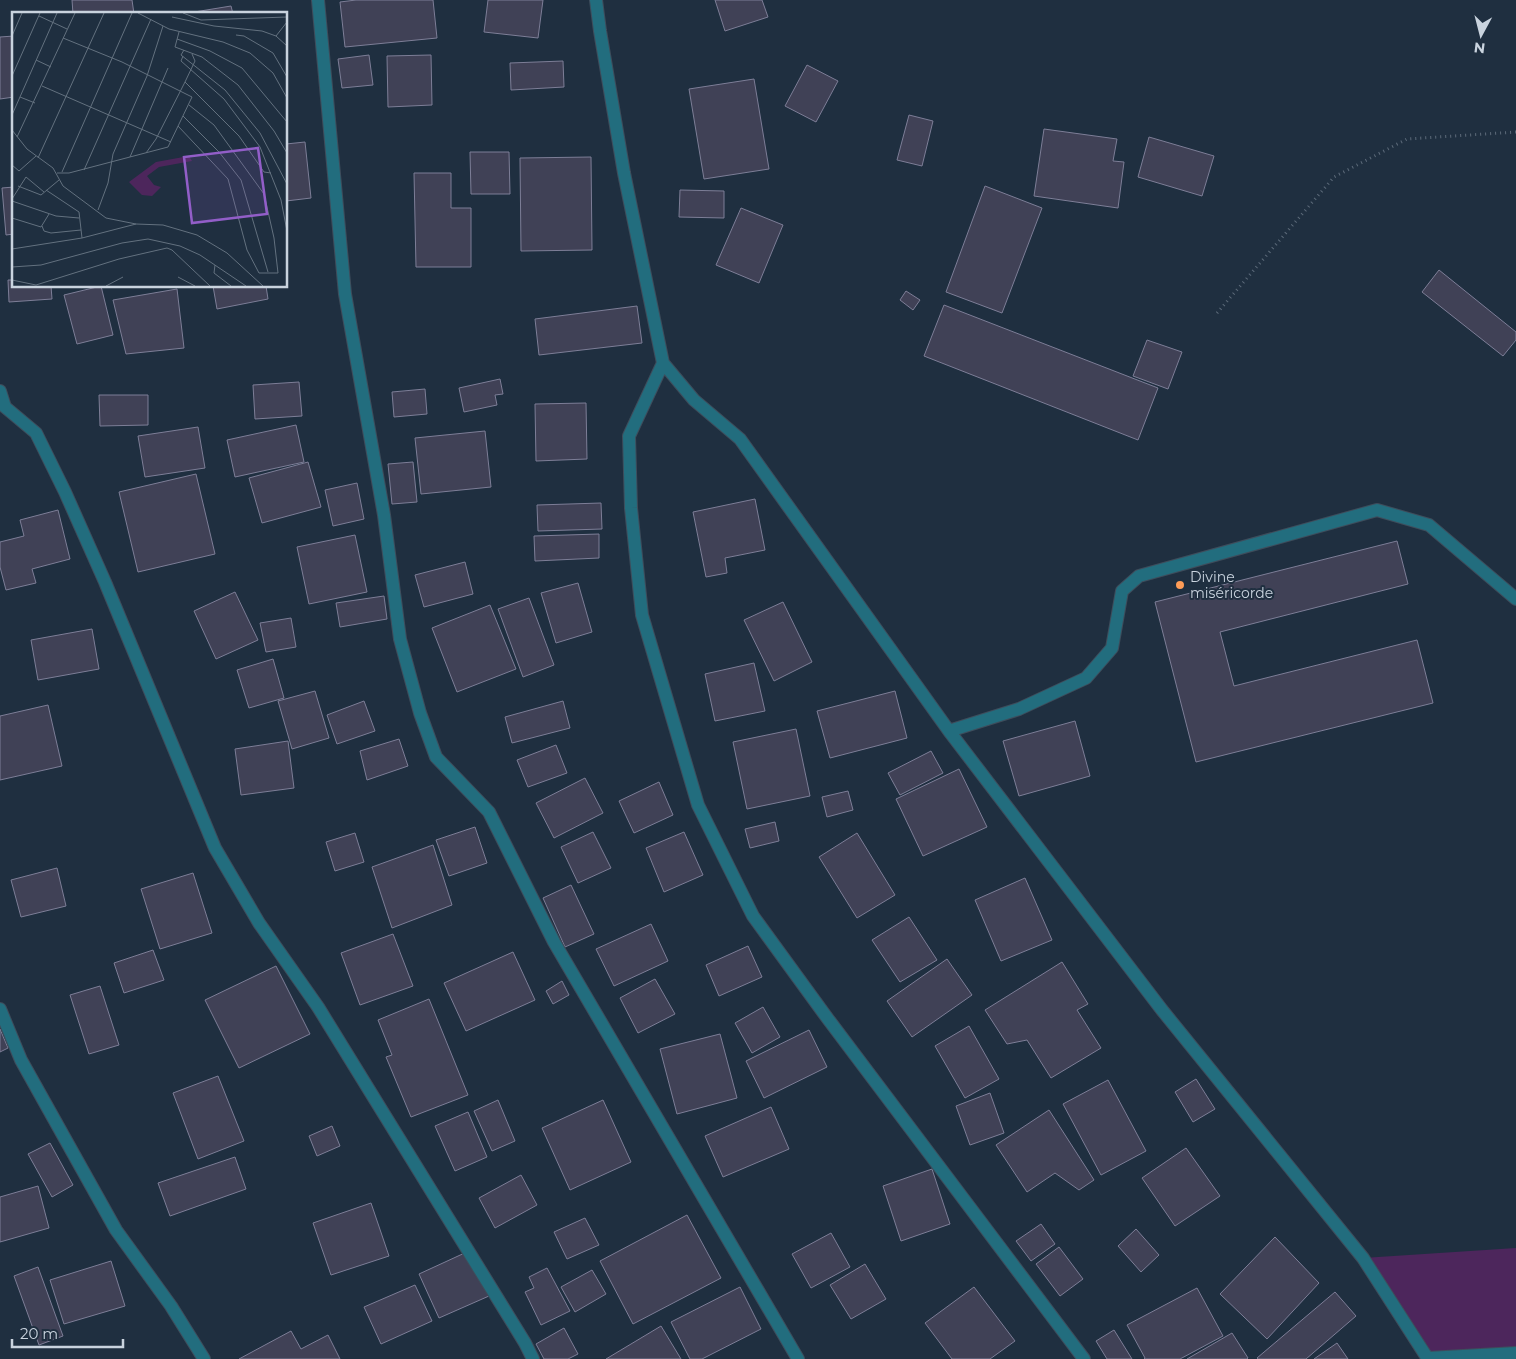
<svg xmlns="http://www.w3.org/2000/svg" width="1516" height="1359" font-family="Montserrat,sans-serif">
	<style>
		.green { fill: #4d265c }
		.building { fill: #404156; stroke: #7d7e97 }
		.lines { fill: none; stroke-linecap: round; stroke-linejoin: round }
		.minor-casing { stroke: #3e4d5c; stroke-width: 14 }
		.path { stroke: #5d6b7a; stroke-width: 3; stroke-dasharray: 1 4; stroke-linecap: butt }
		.minor { stroke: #226d7e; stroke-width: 12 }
		.poi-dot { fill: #fe9c57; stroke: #1f2f40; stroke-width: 2 }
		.labels { text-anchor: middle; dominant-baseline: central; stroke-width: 4; stroke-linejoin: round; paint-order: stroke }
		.poi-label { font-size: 14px; fill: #c9d3de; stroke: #1f2f40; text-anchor: start }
		.inset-road { fill: none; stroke: #63717f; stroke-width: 1 }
		.view { fill: #925ec8; fill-opacity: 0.15; stroke: #925ec8; stroke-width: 2.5 }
		.inset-edge { fill: none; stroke: #c9d3de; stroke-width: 2.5 }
	</style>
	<rect width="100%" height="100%" fill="#1f2f40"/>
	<path class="green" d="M1516,1248V1353L1428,1358L1363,1258Z"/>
	<path class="building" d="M72,0H132L134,14H73Z
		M356,0H433L437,38L345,47L340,2Z
		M488,0H543L538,38L484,32Z
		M715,0H762L768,17L725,31Z
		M231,6L233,14H182Z
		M14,36V97L0,99V37Z
		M369,55L373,85L342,88L338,59Z
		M431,55L432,105L388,107L387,56Z
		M563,61L564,87L511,90L510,63Z
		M807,65L838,81L816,122L785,106Z
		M754,79L769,169L704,179L689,89Z
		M909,115L933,121L922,166L897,160Z
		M1044,129L1117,139L1113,161L1124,162L1118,208L1034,196Z
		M1149,137L1214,156L1202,196L1138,177Z
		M305,142L311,198L286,201V144Z
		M470,152H509L510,194H471Z
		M591,157L592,250L521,251L520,158Z
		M414,173H451V208H471V267H416Z
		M985,186L1042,208L1002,313L946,292Z
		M14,187V234L6,235L2,188Z
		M680,190L724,191V218L679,217Z
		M741,208L783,225L759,283L716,265Z
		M1439,270L1516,332V340L1503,356L1422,292Z
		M8,280H14V286H51L52,299L9,302Z
		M101,286L113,335L77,344L64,295Z
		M213,286H266L268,299L217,309Z
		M177,289L184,348L126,354L113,300Z
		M906,291L920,300L913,310L900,300Z
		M944,305L1158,388L1138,440L924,356Z
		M637,306L642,343L539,355L535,319Z
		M1147,340L1182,352L1168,389L1133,376Z
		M500,379L503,394L495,395L497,405L464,412L459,388Z
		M299,382L302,416L255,419L253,385Z
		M425,389L427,414L394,417L392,392Z
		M99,395H148V425L100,426Z
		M586,403L587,459L536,461L535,404Z
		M296,425L304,462L235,477L227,440Z
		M198,427L205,468L145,477L138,436Z
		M485,431L491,487L421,494L415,438Z
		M308,462L321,507L262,523L249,478Z
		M413,462L417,502L392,504L388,464Z
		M196,474L215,554L138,572L119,492Z
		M357,483L364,519L333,526L325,490Z
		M755,499L765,550L725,558L727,573L706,577L693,512Z
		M601,503L602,529L538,531L537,505Z
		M58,510L70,559L32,569L36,583L6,590L0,567V542L24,536L20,520Z
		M599,534V558L535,561L534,536Z
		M355,535L367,592L309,604L297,547Z
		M1397,541L1408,584L1220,632L1234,686L1417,640L1433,703L1196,762L1155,602Z
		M465,562L473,594L424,607L415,575Z
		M578,583L592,632L556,643L541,593Z
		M235,592L258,640L216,659L194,611Z
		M384,596L387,619L340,627L336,603Z
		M529,598L554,665L523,677L498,609Z
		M783,602L812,662L774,681L744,620Z
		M490,605L516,669L457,692L432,628Z
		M291,618L296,647L266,652L260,623Z
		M92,629L99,669L38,680L31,640Z
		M273,659L284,698L249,708L237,670Z
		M754,663L765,711L715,721L705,674Z
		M315,691L329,738L292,749L278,701Z
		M895,691L907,738L830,758L817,711Z
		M364,701L375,731L337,744L327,715Z
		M563,701L570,728L512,743L505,717Z
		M48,705L62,766L0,780V716Z
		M1075,721L1090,776L1019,796L1003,741Z
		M796,729L810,796L747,809L733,742Z
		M399,739L408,766L367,780L360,751Z
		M288,741L294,788L241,795L235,749Z
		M556,745L567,773L528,787L517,760Z
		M931,751L943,773L900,795L888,773Z
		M959,769L987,827L923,856L896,799Z
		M585,778L603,813L554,838L536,803Z
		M659,782L673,815L634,833L619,801Z
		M848,791L853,810L827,817L822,797Z
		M775,822L779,841L750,848L745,829Z
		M475,827L487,863L449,876L436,840Z
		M593,832L611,868L578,883L561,847Z
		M684,832L703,875L664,892L646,848Z
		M355,833L364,862L335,871L326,842Z
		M857,833L895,895L857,918L819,857Z
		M433,845L452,905L392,928L372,867Z
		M57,868L66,906L21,917L11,880Z
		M193,873L212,933L160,949L141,889Z
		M1025,878L1052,940L1001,961L975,900Z
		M571,885L594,934L565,947L543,898Z
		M909,917L937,960L900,982L872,940Z
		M651,924L668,961L614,986L596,949Z
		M393,934L413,986L360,1005L341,953Z
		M748,946L762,977L719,996L706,965Z
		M153,950L164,980L124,993L114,963Z
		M513,952L535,1000L466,1031L444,983Z
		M947,959L972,995L912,1037L887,1001Z
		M1062,962L1088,1004L1077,1010L1101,1048L1051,1078L1027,1040L1007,1044L985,1010Z
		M276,966L310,1034L239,1068L205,1000Z
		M655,979L675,1014L638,1033L620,998Z
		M562,981L569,995L553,1004L546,991Z
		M100,986L119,1045L89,1054L70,995Z
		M429,999L468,1095L411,1117L386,1057L392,1055L378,1020Z
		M763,1007L780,1037L752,1053L735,1023Z
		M969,1026L999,1079L965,1098L935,1046Z
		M0,1029L8,1048L0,1052Z
		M809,1030L827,1067L764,1098L746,1061Z
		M720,1034L737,1098L677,1114L660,1049Z
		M218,1076L244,1141L198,1159L173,1093Z
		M1196,1079L1215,1109L1193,1122L1175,1092Z
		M1108,1080L1146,1151L1101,1175L1063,1104Z
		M990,1093L1004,1133L970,1145L956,1106Z
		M498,1100L515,1141L492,1151L474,1111Z
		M603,1100L631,1162L570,1190L542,1128Z
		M771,1107L789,1149L723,1177L705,1136Z
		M1049,1110L1094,1180L1079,1190L1055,1173L1027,1192L996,1145Z
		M468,1112L487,1157L455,1171L435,1126Z
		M332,1126L340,1146L317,1156L309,1136Z
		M50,1143L73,1185L52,1197L28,1154Z
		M1186,1148L1220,1196L1175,1226L1142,1178Z
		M235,1157L246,1189L170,1216L158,1183Z
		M932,1169L950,1224L901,1241L883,1186Z
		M521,1175L537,1205L495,1228L479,1198Z
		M38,1186L49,1228L0,1242V1197Z
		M371,1203L389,1256L331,1275L313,1223Z
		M687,1215L721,1278L633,1324L600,1261Z
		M585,1218L599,1245L567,1259L554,1232Z
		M1041,1224L1055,1244L1031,1261L1016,1241Z
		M1136,1229L1159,1255L1141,1272L1118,1246Z
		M831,1233L850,1267L811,1288L792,1254Z
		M1275,1237L1319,1283L1267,1339L1220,1294Z
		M1059,1247L1083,1279L1060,1296L1036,1264Z
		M469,1251L489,1296L439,1318L419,1274Z
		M111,1261L125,1306L64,1324L50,1280Z
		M865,1264L886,1299L851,1319L830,1285Z
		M38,1267L63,1336L39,1345L14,1276Z
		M547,1268L570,1311L541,1325L525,1292L534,1288L529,1277Z
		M592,1270L606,1294L575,1312L561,1287Z
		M415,1285L432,1321L381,1344L364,1307Z
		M740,1287L761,1329L702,1359H690L671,1322Z
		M974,1287L1015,1341L990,1359H952L925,1323Z
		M1197,1288L1223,1336L1180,1359H1144L1145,1358L1127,1325Z
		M1335,1292L1356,1316L1306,1359H1258L1257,1358Z
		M661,1326L681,1359H606Z
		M564,1328L578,1354L568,1359H544L536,1344Z
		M1114,1330L1132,1359H1107L1096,1341Z
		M291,1331L301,1349L328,1335L340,1359H239Z
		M1232,1333L1248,1358L1247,1359H1187Z
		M1337,1343L1348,1359H1314Z"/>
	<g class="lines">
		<g class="minor-casing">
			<path id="minor" d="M318,0L345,294L384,515L400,639L420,713L436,757L489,812L554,942L798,1359
				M596,0L600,31L624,173L663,363L694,400L740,439L949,731L1162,1010L1363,1258L1428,1359
				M663,363L629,436L631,508L642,615L698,805L753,916L828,1019L1084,1359
				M0,391L5,407L36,433L65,492L105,582L215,848L259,923L318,1007L525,1343L533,1359
				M949,731L1019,709L1086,678L1112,648L1122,591L1139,576L1377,510L1429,525L1516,599
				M0,1009L21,1060L116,1230L171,1306L204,1359
				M1428,1358L1516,1353"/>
		</g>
		<path class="path" d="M1217,313L1334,177L1407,139L1516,132"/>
		<use href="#minor" class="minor"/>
	</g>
	<circle class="poi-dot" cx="1180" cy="585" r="5"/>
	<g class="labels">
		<g class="poi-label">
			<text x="1190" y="577">Divine<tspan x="1190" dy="16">miséricorde</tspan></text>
		</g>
	</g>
	<g transform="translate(12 12)">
		<rect width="275" height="275" fill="#1f2f40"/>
		<path d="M177,144L180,149L147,155L135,164L142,173L149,175L140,184L130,183L117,170L144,150Z" fill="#4d265c"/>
		<path class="inset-road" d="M126,1L157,17L211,30L238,41L261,61L275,86M171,1L189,8L275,5M27,4L55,17M160,5L202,14L250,19L264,24L275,34M167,20L163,35L190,45L226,73L262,119L275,141M224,23L232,24L261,41L275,65M0,24L10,1M264,24L275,10M165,27L198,39L230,56L275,110M172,38L169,43L213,78L248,121L275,172M171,44L169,49L212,87L248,135L269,188L275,219M24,48L39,55M0,64L28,1M173,70L183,49L180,42M30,74L159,130M8,85L23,91M0,103L45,1M171,104L207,140L229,168L256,260M166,114L216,167L235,238L247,261H266L262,226L252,182L202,113L177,93M0,118L15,137L41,156L51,174L94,206L124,212M5,125L63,1M134,141L144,127L173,70L227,124L252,160L259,161M118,145L156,56M26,146L92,1M0,153L7,159L24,144M72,158L139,7M50,160L120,1M45,161H57L156,135L180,85L110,50L51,26M6,174L29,183L47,168M34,178L67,200L70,226M0,187L14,165L32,180M0,189L44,204L67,206M86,198L96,171L101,142L135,64L151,14M0,206L29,215L37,202M30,214L32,219L39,221L69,218M0,237L70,226L124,212L151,213L185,223L215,241L251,274M203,253L202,261L219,274M0,255L29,253L110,231L136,227L168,234L188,243L234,274M166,265L183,274M0,268L24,273L107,247L155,236L160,238L198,274M94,274L111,265"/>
		<path class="view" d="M246,136L255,202L180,211L172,145Z"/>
		<rect width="275" height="275" class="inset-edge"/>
	</g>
	<g transform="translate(1481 35) rotate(187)" stroke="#1f2f40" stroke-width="4" paint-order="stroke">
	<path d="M0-4L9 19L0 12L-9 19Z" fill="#c9d3de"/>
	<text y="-8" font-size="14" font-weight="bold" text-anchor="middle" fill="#c9d3de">N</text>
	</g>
	<path d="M12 1339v8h111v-8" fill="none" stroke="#c9d3de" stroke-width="2.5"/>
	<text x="20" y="1339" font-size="15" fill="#c9d3de" stroke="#1f2f40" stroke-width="4" paint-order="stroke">20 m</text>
</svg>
